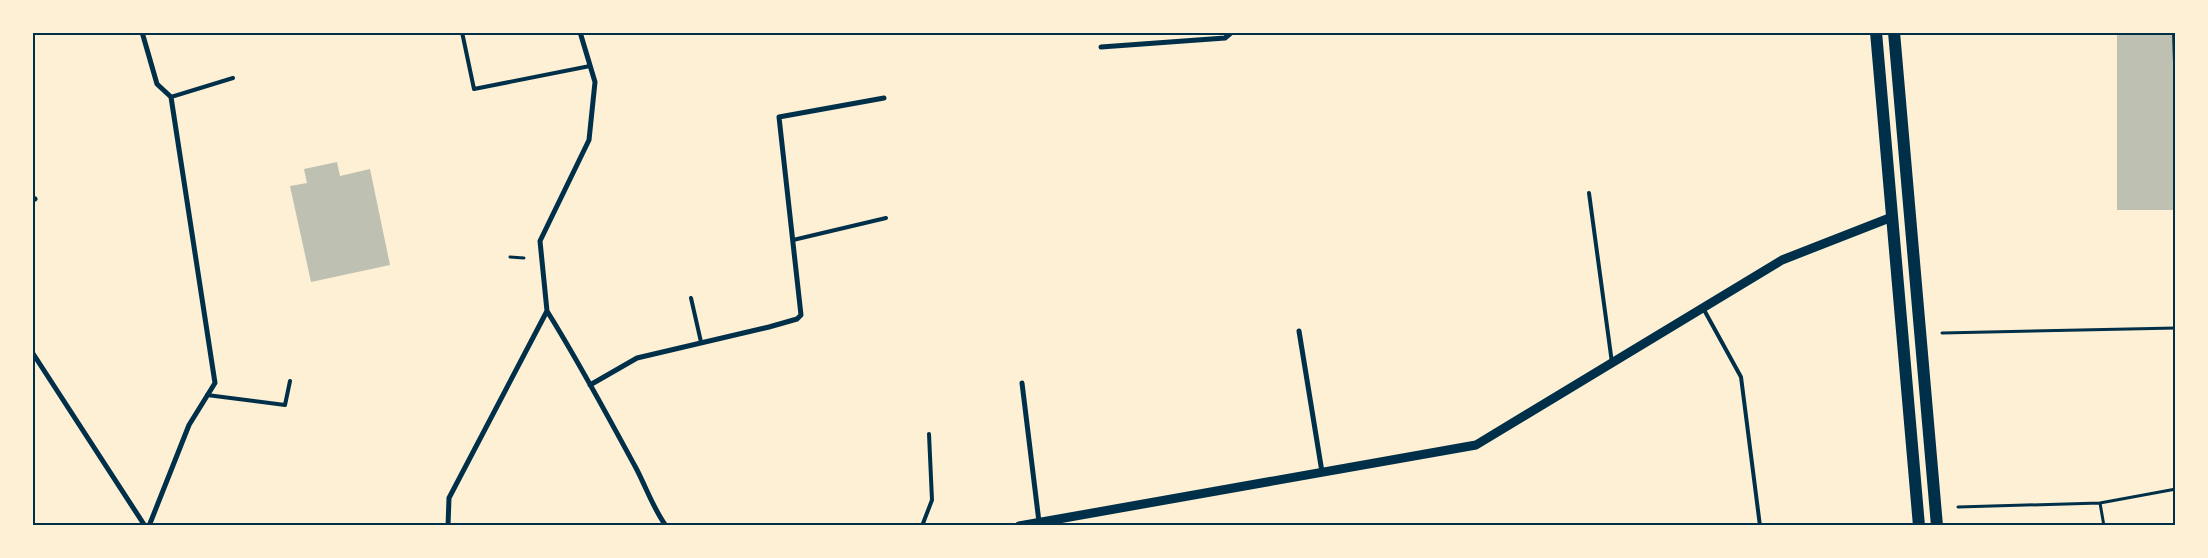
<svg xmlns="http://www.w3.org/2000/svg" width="2208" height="558" font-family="'Space Grotesk',sans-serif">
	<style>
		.building { fill: #bec0b2 }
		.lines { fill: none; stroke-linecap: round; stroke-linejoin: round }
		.path { stroke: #003049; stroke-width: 3 }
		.service { stroke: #003049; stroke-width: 4 }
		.minor { stroke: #003049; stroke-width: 5 }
		.tertiary { stroke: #003049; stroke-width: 9 }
		.primary { stroke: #003049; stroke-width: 12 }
		.neatline { fill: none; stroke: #003049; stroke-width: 2 }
	</style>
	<rect width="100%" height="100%" fill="#fdf0d5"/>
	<path class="building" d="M2117,32H2176V210H2117Z
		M337,162L340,176L370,169L390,265L311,282L290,186L307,183L304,169Z"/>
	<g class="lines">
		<path class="path" d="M510,257L524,258
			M1942,333L2176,328
			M1958,507L2100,503
			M2104,526L2100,503L2176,489"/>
		<path class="service" d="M462,32L474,89L590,66
			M2174,32L2176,94
			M171,97L233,78
			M1589,193L1612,363
			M793,240L886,218
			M691,298L701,342
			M1703,308L1741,377L1760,526
			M207,395L285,405L290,381
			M922,526L932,500L929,434"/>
		<path class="minor" d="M142,32L157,84L171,97L215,383L189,425L149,526
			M1101,47L1225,38L1232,32
			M32,201L35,199
			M547,311C579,362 607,415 636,468C646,487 653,508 666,526
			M1299,331L1322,472
			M32,352L145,526
			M1022,383L1039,522
			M590,385L637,358L769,327L797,319L801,315L779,117L884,98
			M448,526L449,498L547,311L540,241L589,140L595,82L580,32"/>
		<path class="tertiary" d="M1019,526L1476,445L1782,260L1892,217"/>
		<path class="primary" d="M1876,32L1919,526
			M1894,32L1937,526"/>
	</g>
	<rect width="2208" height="558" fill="none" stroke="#fdf0d5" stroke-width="68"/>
	<rect x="34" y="34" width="2140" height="490" class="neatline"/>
</svg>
